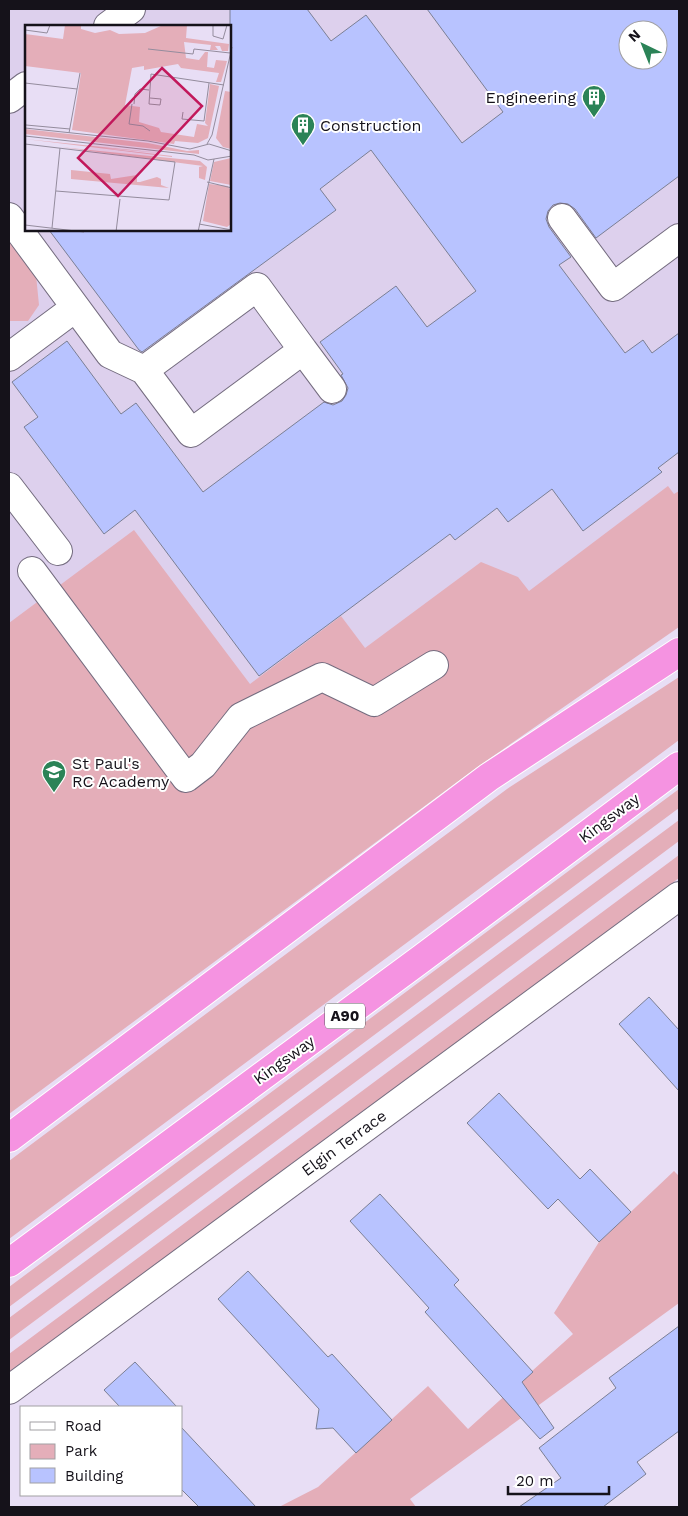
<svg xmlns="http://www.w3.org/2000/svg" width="688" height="1516" font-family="'Work Sans',sans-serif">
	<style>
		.built { fill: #ddd0ed; fill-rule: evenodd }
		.green { fill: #e4aeb9 }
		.building { fill: #b8c3ff; stroke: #7b7f94; fill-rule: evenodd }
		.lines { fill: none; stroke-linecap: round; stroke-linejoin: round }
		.minor-casing { stroke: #746c7f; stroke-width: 30 }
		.highway-casing { stroke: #fff; stroke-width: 30 }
		.minor { stroke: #fff; stroke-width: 28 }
		.highway { stroke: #f593e1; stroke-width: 28 }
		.labels { text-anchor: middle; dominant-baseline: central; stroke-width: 4; stroke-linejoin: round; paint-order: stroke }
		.shield { fill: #fff; stroke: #5b595f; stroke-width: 1 }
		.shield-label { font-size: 15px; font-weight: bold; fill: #15121a }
		.poi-label { font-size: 16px; fill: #15121a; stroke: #fff; text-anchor: start }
		.street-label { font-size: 16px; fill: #15121a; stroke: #fff }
		.inset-road { fill: none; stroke: #948c9d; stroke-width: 1 }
		.view { fill: #c2185b; fill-opacity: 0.15; stroke: #c2185b; stroke-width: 2.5 }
		.inset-edge { fill: none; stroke: #15121a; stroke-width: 2.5 }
	</style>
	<rect width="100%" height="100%" fill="#e8def5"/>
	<path class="built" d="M9,9H679V545L9,1077ZM26,26H230V230H26ZM628,30H658V60H628Z"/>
	<path class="green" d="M9,238L36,275L39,305L28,321H9Z
		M668,486L674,494L679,491V627L476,768L9,1114V623L134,530L250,684L341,616L365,648L481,562L518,577L529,591Z
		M679,677V740L9,1239V1161L507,789Z
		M679,789V808L9,1307V1287Z
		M679,820V841L9,1340V1318Z
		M679,855V878L9,1372V1354Z
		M674,1171L679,1176V1303L410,1499L416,1507H279L318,1487L428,1386L468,1429L573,1334L554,1313L599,1242Z"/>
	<path class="building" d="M230,9H307L331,41L366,15L462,143L503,112L427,9H679V176L596,238L575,209L568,204L560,203L553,205L548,211L546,219L549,227L571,257L559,265L625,353L643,340L652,353L679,333V452L658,468L662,472L583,531L552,489L508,522L497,508L455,540L450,534L259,676L135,510L104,534L24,427L38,417L12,382L67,341L121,414L136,403L203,492L324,402L333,405L342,401L346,395L348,388L341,375L343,374L320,342L396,286L427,327L476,291L371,150L320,189L336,210L142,352L139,350L49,230H230ZM628,30H658V60H628Z
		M649,997L679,1030V1091L619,1024Z
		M499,1093L580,1179L590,1169L631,1212L599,1242L558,1199L548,1209L467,1123Z
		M380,1194L459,1280L454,1285L533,1372L522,1382L554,1428L540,1439L425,1312L429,1308L350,1221Z
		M248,1271L328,1357L332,1354L392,1420L356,1453L333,1428L316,1429L319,1409L218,1299Z
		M679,1326V1431L637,1462L646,1474L603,1507H519L561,1478L539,1448L616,1388L609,1378Z
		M135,1362L177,1407H120L104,1390Z
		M181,1427L256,1507H199L181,1489Z"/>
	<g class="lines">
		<g class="minor-casing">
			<path id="minor" d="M108,26L131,9
				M9,99L26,86
				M9,217L110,354L144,370L191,433L303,350L257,287L144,370
				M562,218L613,287L679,238
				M303,350L332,389
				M9,357L75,308
				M9,487L58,551
				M32,571L186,778L203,765L241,717L322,677L374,702L434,665
				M9,1390L679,896"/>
		</g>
		<g class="highway-casing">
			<path id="highway" d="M9,1138L489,777L679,652
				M9,1263L421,959L679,766"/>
		</g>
		<use href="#minor" class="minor"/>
		<use href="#highway" class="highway"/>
	</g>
	<defs>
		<g id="building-pin" transform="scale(1.25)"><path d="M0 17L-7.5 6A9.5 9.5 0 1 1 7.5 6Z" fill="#2b8357" stroke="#fff"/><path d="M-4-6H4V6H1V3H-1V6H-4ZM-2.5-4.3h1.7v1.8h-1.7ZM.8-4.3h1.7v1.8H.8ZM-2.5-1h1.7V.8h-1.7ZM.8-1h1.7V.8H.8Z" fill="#fff"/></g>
		<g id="school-pin" transform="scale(1.25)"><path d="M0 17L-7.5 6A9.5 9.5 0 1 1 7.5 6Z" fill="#2b8357" stroke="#fff"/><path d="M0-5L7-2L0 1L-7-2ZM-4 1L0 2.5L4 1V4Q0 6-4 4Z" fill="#fff"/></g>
	</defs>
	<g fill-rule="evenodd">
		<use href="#building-pin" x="594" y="97"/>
		<use href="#building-pin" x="303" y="125"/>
		<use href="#school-pin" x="54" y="772"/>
	</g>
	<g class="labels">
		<rect class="shield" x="325" y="1003.5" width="40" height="25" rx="4"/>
		<g class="shield-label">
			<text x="345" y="1016">A90</text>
		</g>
		<g class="poi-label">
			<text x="576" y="97" text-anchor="end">Engineering</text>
			<text x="320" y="125">Construction</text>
			<text x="72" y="763">St Paul's<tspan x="72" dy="18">RC Academy</tspan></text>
		</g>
		<g class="street-label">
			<text transform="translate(609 818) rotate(-37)">Kingsway</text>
			<text transform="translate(284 1060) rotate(-36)">Kingsway</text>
			<text transform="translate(344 1143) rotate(-36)">Elgin Terrace</text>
		</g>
	</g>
	<g transform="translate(25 25)">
		<rect width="206" height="206" fill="#e8def5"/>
		<path d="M40,0H56V4L70,8L85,5L94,9L120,8L138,0H162L161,13L204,19L203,26H197L195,21H190L193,25H185L186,20L159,17L161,33L174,35L180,27H183L182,42L189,43L191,35L202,36L196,57H191L194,48L156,43L153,39L119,45V41L107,43L100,80L115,82L114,97L134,103L136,107L169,112L172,99L183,101L180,98L185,59L194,61L183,113L173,118L150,116L149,119L47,105L56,48L0,41V9L38,14ZM200,66L206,67V124L198,122L191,113ZM0,104L123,118L162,126L174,125V129L0,109ZM0,114L136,128L79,123L147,131V132ZM35,122L175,136L182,142L180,155L174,153V142L178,141ZM206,133V160L185,156L189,137ZM46,145L85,149L86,154L112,150V157H115L132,152L136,154V160L144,163L46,154ZM184,159L203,161L206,166V199L202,202L178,196Z" fill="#e4aeb9"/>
		<path class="inset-road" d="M188,0V11L198,14L202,0M0,5L22,8L25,0M123,24L168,29L169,24L205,28M0,58L52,64M125,73L136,74L135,80L124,79L126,49L199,60M107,79L104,99L118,101L125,106M109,79L110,69L115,64L124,65M158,87L157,94L179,96L184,58M1,100L45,104M0,103L123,116L165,124L184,119L207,126M44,108L55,48M0,111L169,130L183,135L207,131M0,119L150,137L144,175L31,166M182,119L187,110L207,22M182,157L207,163M174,199L207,205M0,200L59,207M27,203L35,123M91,207L95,174M173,207L189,134"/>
		<path class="view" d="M137,43L177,81L93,171L53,133Z"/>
		<rect width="206" height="206" class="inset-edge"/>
	</g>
	<rect width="688" height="1516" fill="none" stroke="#15121a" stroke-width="20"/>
	<rect x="20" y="1406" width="162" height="90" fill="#ffffff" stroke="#a1a0a3"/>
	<rect x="30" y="1422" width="25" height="8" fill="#ffffff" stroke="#a1a0a3"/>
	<text x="65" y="1431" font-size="15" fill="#15121a">Road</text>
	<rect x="30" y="1444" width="25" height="15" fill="#e4aeb9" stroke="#a1a0a3"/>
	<text x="65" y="1456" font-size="15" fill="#15121a">Park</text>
	<rect x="30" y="1468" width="25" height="15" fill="#b8c3ff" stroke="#a1a0a3"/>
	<text x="65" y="1481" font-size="15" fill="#15121a">Building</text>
	<g transform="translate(643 45) rotate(317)"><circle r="24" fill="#ffffff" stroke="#a1a0a3"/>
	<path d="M0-4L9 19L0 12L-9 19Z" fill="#2b8357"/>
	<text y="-8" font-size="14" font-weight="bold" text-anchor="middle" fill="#15121a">N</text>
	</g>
	<path d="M508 1486v8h101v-8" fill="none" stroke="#15121a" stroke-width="2.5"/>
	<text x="516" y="1486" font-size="15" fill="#15121a" stroke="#ffffff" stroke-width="4" paint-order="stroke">20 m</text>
</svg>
